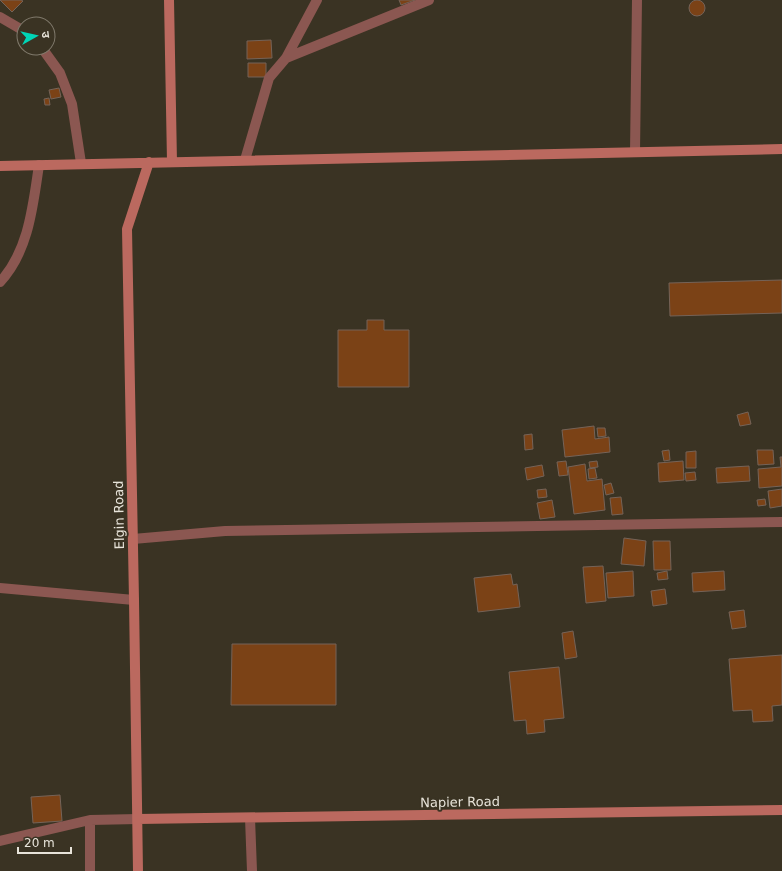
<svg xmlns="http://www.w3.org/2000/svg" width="782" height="871" font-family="'DejaVu Sans','Noto Sans Devanagari',sans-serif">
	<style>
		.building { fill: #7b4216; stroke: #756358 }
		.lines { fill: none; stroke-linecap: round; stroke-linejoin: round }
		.street { stroke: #8b5751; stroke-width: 10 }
		.secondary { stroke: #bb695f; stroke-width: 10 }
		.labels { text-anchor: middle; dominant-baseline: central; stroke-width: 4; stroke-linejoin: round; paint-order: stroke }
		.street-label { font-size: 13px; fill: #e8e4da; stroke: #3a3323 }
	</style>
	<rect width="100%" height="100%" fill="#3a3323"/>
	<path class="building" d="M689 8a8 8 0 1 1 16 0a8 8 0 1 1-16 0Z
		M0,0H21L23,1L12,12Z
		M399,0H415L401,5Z
		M271,40L272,58L247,59V41Z
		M248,63H266V77H248Z
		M59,88L61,97L51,99L49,90Z
		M49,98L50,105H45L44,99Z
		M782,280V313L670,316L669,283Z
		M367,320H384V330H409V387H338V330H367Z
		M748,412L751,424L740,426L737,415Z
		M594,426L595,439L609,437L610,452L565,457L562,430Z
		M597,428H605L606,436L598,437Z
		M532,434L533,449L525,450L524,435Z
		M669,450L670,460L664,461L662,451Z
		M757,450H773L774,464L758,465Z
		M696,451V468H686V452Z
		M780,457H782V486L759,488L758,469L781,467Z
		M566,461L568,475L559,476L557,462Z
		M597,461L598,467L590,468L589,462Z
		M683,461L684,480L659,482L658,463Z
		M585,464L587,481L602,479L605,510L574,514L568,467Z
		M542,465L544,476L527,480L525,468Z
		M749,466L750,481L717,483L716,468Z
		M595,468L597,478L589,479L588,469Z
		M695,472L696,480L686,481L685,473Z
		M611,483L614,493L606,495L604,485Z
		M546,489L547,497L538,498L537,490Z
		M782,489V506L770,508L768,491Z
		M621,497L623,514L612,515L610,498Z
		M765,499L766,505L758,506L757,500Z
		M552,500L555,517L540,519L537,503Z
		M624,538L646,541L644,566L621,564Z
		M653,541H670L671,570H654Z
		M603,566L606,601L586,603L583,567Z
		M633,571L634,596L608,598L606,573Z
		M667,571L668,579L658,580L657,573Z
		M724,571L725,590L693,592L692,573Z
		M511,574L513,585L517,584L520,607L478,612L474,578Z
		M665,589L667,604L653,606L651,591Z
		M744,610L746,627L732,629L729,612Z
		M573,631L577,657L565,659L562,633Z
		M232,644H336V705H231Z
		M782,655V705L772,706L773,721L753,722L752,710L733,711L729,659Z
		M559,667L564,718L544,720L545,732L527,734L526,720L514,721L509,672Z
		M60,795L62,821L33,823L31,797Z"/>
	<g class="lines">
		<path class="street" d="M0,17L24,31
			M42,48L60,73L72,104L81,163
			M286,58L429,0
			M635,152L637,0
			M245,160L269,78L286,58L317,0
			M0,282C29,251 33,205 39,165
			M133,539L225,531L782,522
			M0,588L134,600
			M250,818L252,871
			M0,841L90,820
			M90,871V820L138,819"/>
		<path class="secondary" d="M169,0L172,162
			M0,166L782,149
			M138,819L782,810
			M138,871L134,600L127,229L149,162"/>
	</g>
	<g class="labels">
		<g class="street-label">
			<text transform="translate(119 515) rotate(-91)">Elgin Road</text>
			<text transform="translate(460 802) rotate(-1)">Napier Road</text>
		</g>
	</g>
	<g transform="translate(36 36) rotate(82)"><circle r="19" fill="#3a3323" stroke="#807a6c"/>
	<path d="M0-3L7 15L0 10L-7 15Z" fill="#00d5b7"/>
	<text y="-6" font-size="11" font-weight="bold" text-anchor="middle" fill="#e8e4da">उ</text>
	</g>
	<path d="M18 847v6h53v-6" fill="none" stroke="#e8e4da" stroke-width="2"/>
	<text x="24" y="847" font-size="12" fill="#e8e4da" stroke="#3a3323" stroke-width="3" paint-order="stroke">20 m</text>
</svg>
